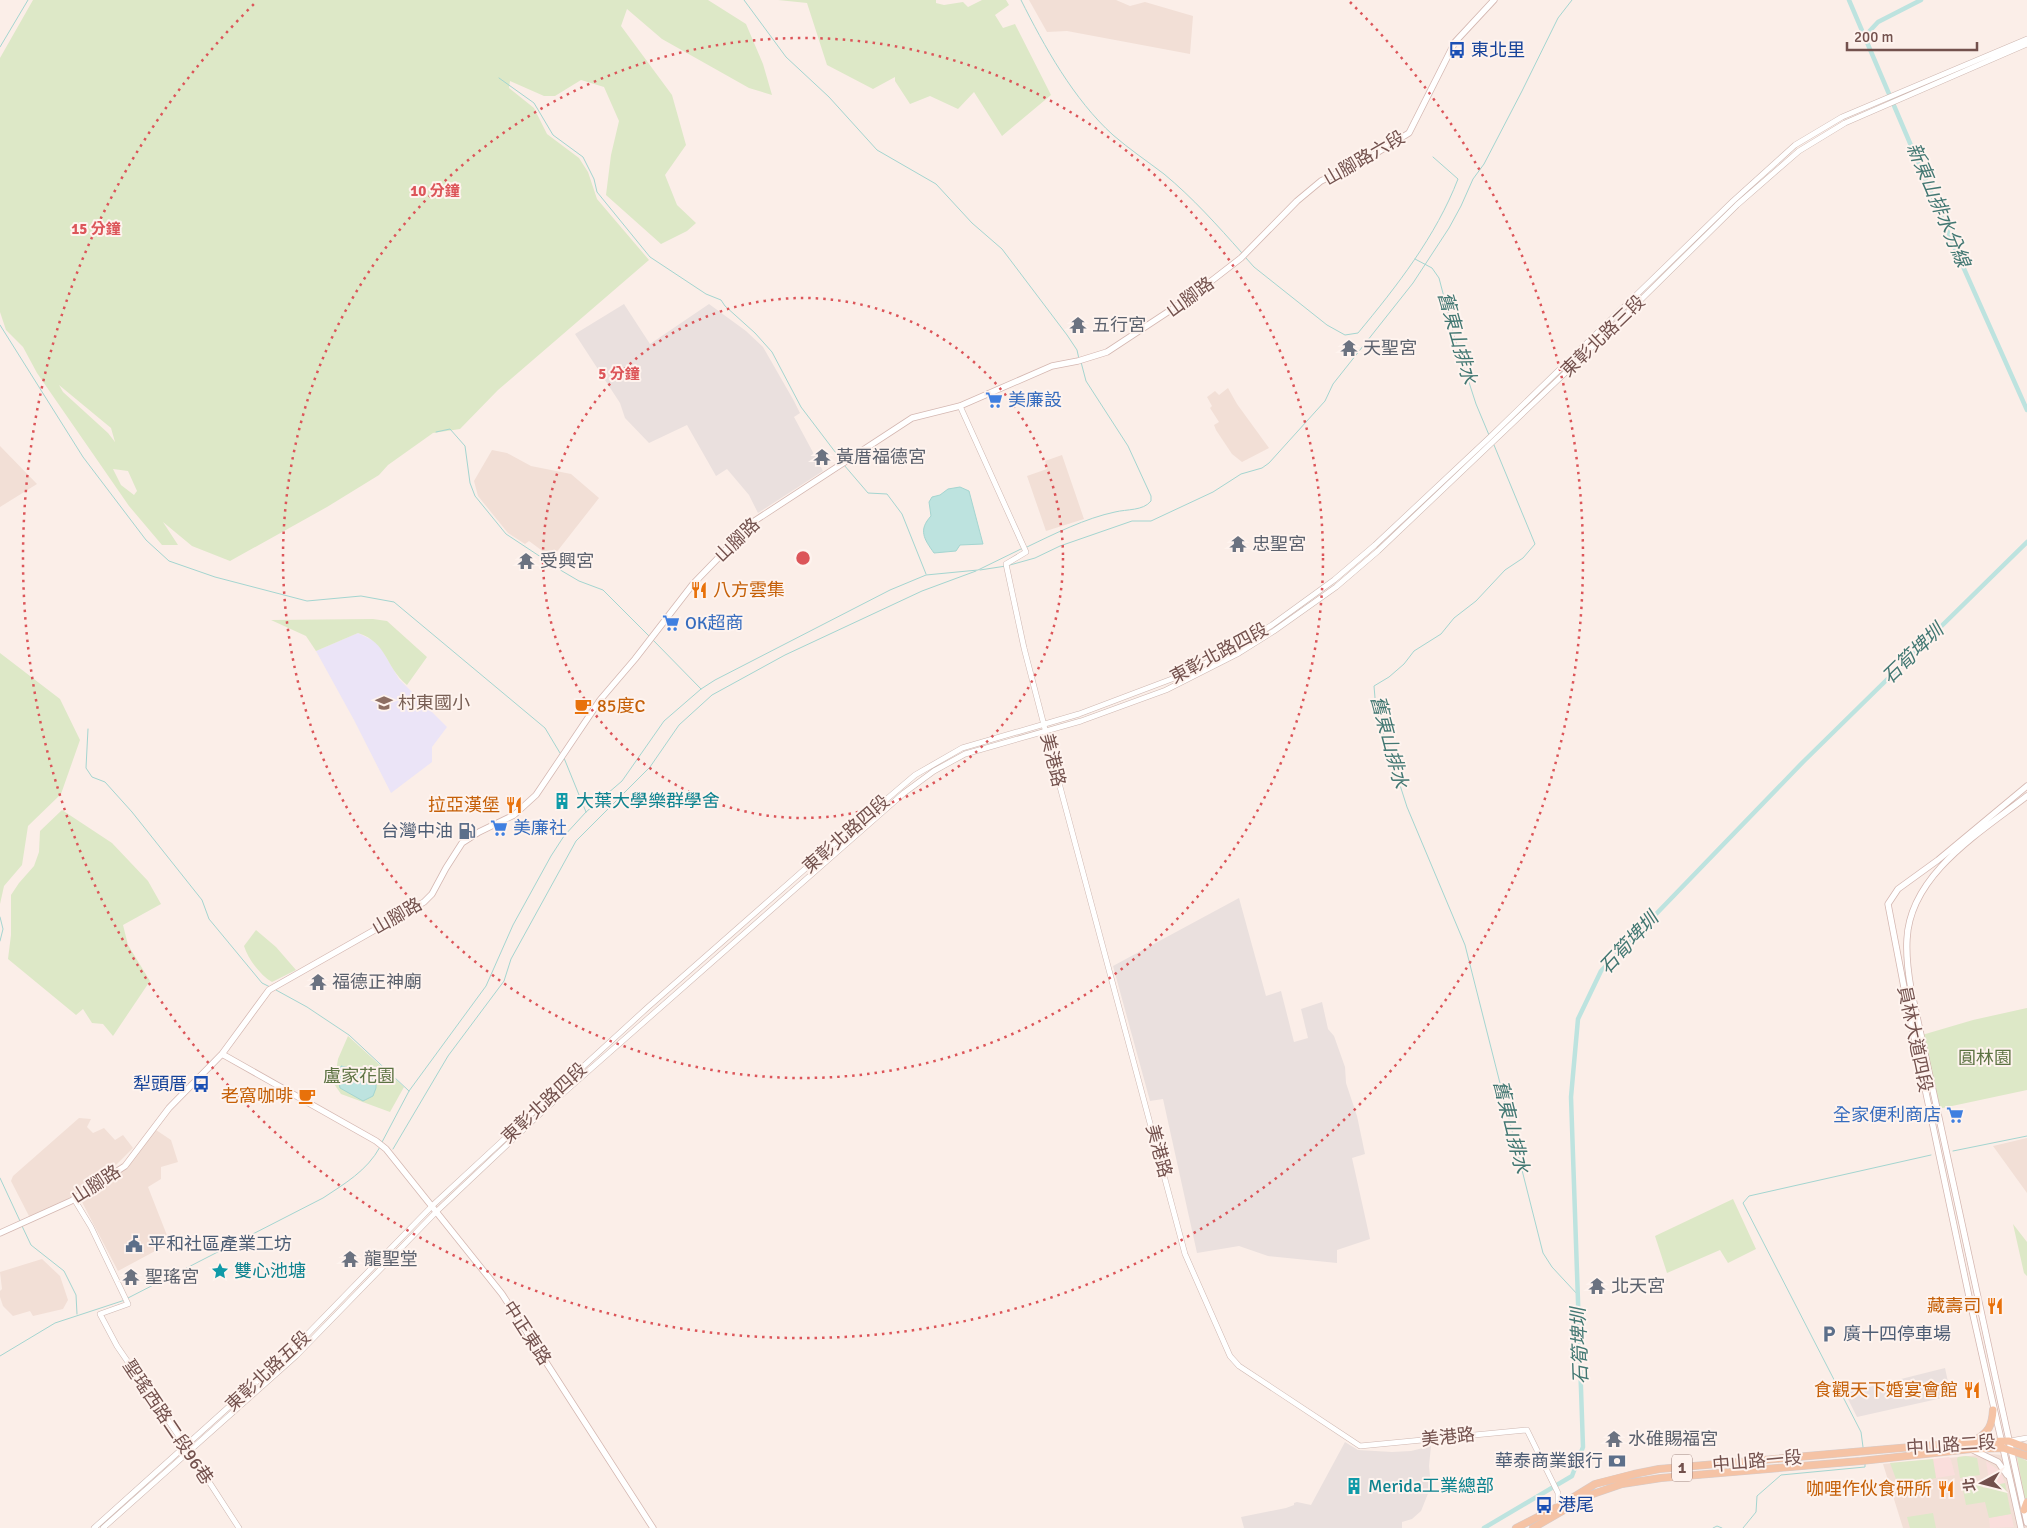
<svg xmlns="http://www.w3.org/2000/svg" width="2027" height="1528" font-family="Signika,'Noto Sans TC',sans-serif">
	<style>
		.residential { fill: #f2dfd6 }
		.commercial { fill: #fadedc }
		.industrial { fill: #eae0de }
		.education { fill: #ebe4f7 }
		.green { fill: #dde8c7; fill-rule: evenodd }
		.water { fill: #bde3df; stroke: #a4d5d0 }
		.lines { fill: none; stroke-linecap: round; stroke-linejoin: round }
		.stream { stroke: #a4d5d0; stroke-width: 1 }
		.canal { stroke: #bde3df; stroke-width: 4.5 }
		.tertiary-casing { stroke: #ceb7b1; stroke-width: 6 }
		.secondary-casing { stroke: #d4b7b1; stroke-width: 7 }
		.primary-casing { stroke: #d5cbca; stroke-width: 8 }
		.tertiary { stroke: #fff; stroke-width: 5 }
		.secondary { stroke: #fff; stroke-width: 5.5 }
		.primary { stroke: #f5c3a5; stroke-width: 7 }
		.ring { fill: none; stroke: #dc5559; stroke-width: 2.5; stroke-dasharray: 2.5 5 }
		.labels { text-anchor: middle; dominant-baseline: central; stroke-width: 4; stroke-linejoin: round; paint-order: stroke }
		.shield { fill: #fef3ee; stroke: #9d827d; stroke-width: 1 }
		.shield-label { font-size: 16px; font-weight: bold; fill: #73514d }
		.transit-label { font-size: 18px; fill: #164399; stroke: #fef3ee; text-anchor: start }
		.street-label { font-size: 18px; fill: #73514d; stroke: #fef3ee }
		.worship-label { font-size: 18px; fill: #5b616d; stroke: #fef3ee; text-anchor: start }
		.shop-label { font-size: 18px; fill: #366cbe; stroke: #fef3ee; text-anchor: start }
		.food-label { font-size: 18px; fill: #c56008; stroke: #fef3ee; text-anchor: end }
		.education-label { font-size: 18px; fill: #785e54; stroke: #fef3ee; text-anchor: start }
		.culture-label { font-size: 18px; fill: #0d838f; stroke: #fef3ee; text-anchor: start }
		.service-label { font-size: 18px; fill: #4e5e75; stroke: #fef3ee; text-anchor: end }
		.park-label { font-size: 18px; fill: #5d7343; stroke: #fef3ee }
		.water-label { font-size: 19px; font-style: italic; fill: #427772; stroke: #fef3ee }
		.centre { fill: #dc5559; stroke: #fef3ee; stroke-width: 2.5 }
		.ring-label { font-size: 15px; text-anchor: middle; font-weight: bold; fill: #dc5559; stroke: #fef3ee; stroke-width: 4; stroke-linejoin: round; paint-order: stroke }
	</style>
	<rect width="100%" height="100%" fill="#fbeee8"/>
	<path class="residential" d="M1029,0H1116L1130,6L1145,2L1193,16L1190,54L1067,31L1047,32Z
		M1228,388L1237,404L1269,448L1242,462L1232,454L1216,430L1214,425L1219,422L1210,408L1212,406L1207,397L1215,391L1219,395Z
		M0,446L37,484L0,507Z
		M492,450L507,453L531,466L571,474L599,498L552,558L529,541L525,544L508,533L478,496L474,481Z
		M1062,455L1084,519L1046,531L1027,476L1047,469L1045,461Z
		M79,1118L91,1119L87,1127L93,1133L104,1128L115,1140L123,1135L133,1148L110,1171L66,1200L30,1218L11,1181L13,1176Z
		M156,1130L171,1140L178,1162L161,1167V1179L148,1187L170,1243L118,1271L82,1202L120,1173Z
		M2027,1138V1193L1993,1146Z
		M42,1259L60,1276L68,1300L63,1309L33,1316L30,1311L13,1316L3,1306L0,1297V1291L2,1289L0,1272Z
		M1990,1454L2017,1456L2027,1461V1528H1903L1883,1464Z"/>
	<path class="commercial" d="M1949,1457L1951,1460L1955,1475L1936,1478L1933,1459Z
		M1986,1461L2000,1471L2005,1483L1990,1487Z
		M2011,1514L2014,1527L1990,1528L1989,1518Z"/>
	<path class="industrial" d="M624,304L650,344L709,304L746,331L763,347L794,401L800,413L794,417L823,471L758,513L749,495L727,469L716,476L687,425L649,443L625,418L620,403L575,334Z
		M1239,898L1266,996L1281,991L1294,1042L1308,1038L1301,1009L1322,1002L1328,1029L1334,1036L1345,1067L1346,1083L1357,1116L1365,1154L1352,1158L1370,1239L1337,1250V1263L1268,1256L1239,1246L1197,1253L1163,1099L1150,1101L1113,966Z
		M1945,1368L1951,1396L1857,1417L1845,1393Z
		M1345,1442L1358,1450L1392,1452L1411,1451L1431,1446L1429,1466L1431,1486L1421,1511L1412,1519L1402,1522V1528H1244L1241,1517L1286,1508L1294,1505V1503L1297,1502L1311,1505Z"/>
	<path class="education" d="M358,633L378,643L399,679L447,727L432,747V762L391,793L354,720L316,651Z"/>
	<path class="green" d="M33,0H708L746,24L763,64L772,95L749,88L662,39L627,9L621,26L672,95L686,145L665,175L677,205L696,223L687,231L661,244L606,195L611,155L619,121L604,87L581,80L555,96H544L510,81L509,88L534,108L547,134L579,158L588,172L597,199L649,260L498,390L460,429L433,433L388,465L379,475L327,507L230,561L192,546L163,522L178,545H162L129,506L37,373L23,347L6,330L0,312V58ZM59,385L111,428L115,442L108,433L63,392ZM113,469L128,471L137,491L134,495L121,485Z
		M778,0H936V3L944,5L963,2L968,7L982,0H1006L1009,5L995,15L1003,28L1015,24L1051,95L1002,136L974,92L958,109L930,96L910,104L895,81V77L873,89L827,65L807,3Z
		M373,619L387,621L427,657L407,685C385,667 388,643 358,633L316,651L306,636L271,620Z
		M0,653L60,699L80,740L61,794L28,826L22,865L4,886L0,904Z
		M62,810L112,843L148,881L161,904L123,925L128,945L150,981L113,1036L103,1024L92,1023L83,1009L76,1015L8,959L11,935V895L19,883L34,866L39,852L40,831Z
		M256,930L276,947L296,970L272,982C261,976 248,959 244,946Z
		M2027,1008V1090L1938,1109L1922,1035L1973,1020Z
		M348,1036L404,1087L390,1112L341,1094L334,1084L338,1059Z
		M1733,1199L1756,1249L1728,1263L1720,1250L1667,1273L1655,1236Z
		M2013,1224L2027,1242V1276L2024,1273Z
		M1966,1456L1977,1458L1980,1475L1960,1478L1957,1459L1958,1457Z
		M2017,1456L2027,1461V1499L2025,1500Z
		M1933,1459L1936,1478L1928,1480L1929,1490L1902,1495L1890,1463Z
		M1982,1482L1983,1488L2005,1483L2011,1514L1989,1518L1985,1502L1966,1505L1962,1485Z
		M1933,1513L1936,1528H1910L1907,1517Z"/>
	<path class="water" d="M960,487L969,491L983,544L960,545L956,551L934,553C924,539 918,530 931,516L929,502L932,497L940,495L948,489Z
		M341,1066L350,1068L376,1078V1088L373,1096L363,1101L340,1088L338,1076Z"/>
	<g class="lines">
		<path class="stream" d="M744,0L786,57L829,97L877,150L936,184L972,223L1002,249L1067,335L1077,350L1079,359
			M1021,0C1044,46 1074,100 1113,135C1129,149 1147,161 1164,174C1193,198 1217,225 1242,253
			M0,47L28,0
			M499,78L534,103L553,135L583,157L594,179L597,192L650,257L706,294L721,300L725,306L755,333L772,352L801,407L842,461
			M1246,258L1254,267L1327,325L1345,335L1358,333C1397,286 1436,236 1458,179L1433,157
			M1415,259L1432,268L1439,278L1455,339L1476,404L1489,435
			M0,325L83,457L146,540L169,561L215,577L307,601L361,596L394,602L545,728L560,753
			M436,432L450,429L465,446L470,483L475,496L506,534L562,571L579,581L603,590L650,637
			M1494,445L1535,544L1523,558L1505,570L1476,601L1454,618L1441,634L1414,651L1404,664L1389,677L1374,686L1376,710L1407,807L1465,945L1543,1253L1552,1267L1578,1295
			M844,465L868,493L887,494L902,514L926,574
			M1027,547C1054,534 1086,518 1115,512C1127,509 1143,511 1151,501V496L1128,446L1086,381L1081,362
			M1010,565L1035,558L1060,546L1132,521H1151L1213,492L1241,474L1262,468L1269,463L1325,401L1333,384L1413,283L1449,228L1461,206L1473,179L1484,164L1522,91L1558,18L1572,0
			M980,570L1006,566
			M653,640L701,689
			M88,729L86,768L92,777L105,782L132,812L202,900L209,919L214,925L262,983L270,987
			M564,758L586,812
			M0,917L3,929L0,941
			M276,990L307,1007L349,1035L409,1091
			M381,1144L409,1091L486,986L513,925L551,856L564,836L586,812L622,781L664,721L701,689L715,680L890,590L926,575L978,570L1023,548
			M393,1149L448,1056L504,981L511,959L576,841L650,767L679,725L712,695L785,655L922,591L976,571
			M1953,1151L2027,1136
			M0,1178L20,1221
			M22,1226L31,1245L64,1271L76,1295L77,1314
			M128,1298L323,1198C344,1184 367,1171 380,1147
			M0,1356L55,1323L125,1300
			M1863,1447L1861,1432L1743,1203L1749,1196L1931,1155
			M1713,1528L1717,1526L1722,1528
			M1743,1528L1756,1512L1757,1496L1781,1475L1865,1467V1464"/>
		<path class="canal" d="M1849,0L1953,244L2027,410
			M1865,36L1878,22L1921,0
			M1484,1528L1572,1476L1583,1447L1571,1097L1578,1019L1601,971L1803,762L2027,542"/>
		<g class="tertiary-casing">
			<path id="tertiary" d="M960,406L1026,552L1006,564L1024,648L1059,783L1185,1254L1230,1356L1239,1366L1360,1446L1527,1430L1558,1493V1508
				M74,1199L91,1227L128,1304L100,1314L117,1346L189,1451L239,1528
				M2010,1441L2027,1438
				M94,1528L292,1350L433,1205L540,1106L647,1008L814,861L915,775L962,748L1079,714L1185,674L1236,647L1272,625L1334,580L1375,545L1489,438L1733,201L1795,145L1842,117L2027,39
				M103,1528L296,1356L437,1211L544,1110L904,793L934,771L965,754L1081,721L1166,690L1239,653L1274,631L1336,587L1378,551L1602,338L1737,205L1799,151L1845,123L2027,44"/>
		</g>
		<g class="secondary-casing">
			<path id="secondary" d="M2027,796C1981,832 1910,874 1907,939C1906,956 1908,972 1911,989L2027,1523
				M222,1054L376,1141L386,1149L502,1294L653,1528
				M0,1233L71,1201L125,1166L169,1108L222,1054L269,990L424,902L432,894L446,868L462,843L479,832L514,815L536,795L600,700L635,659L693,584L753,522L912,418L960,406L1052,366L1078,361L1107,352L1192,296L1241,258L1297,201L1321,181L1370,157L1409,133L1455,42L1494,0
				M1973,1450L1998,1462L2007,1475
				M2021,1528L1971,1306L1907,1003L1888,904L1898,889L1938,860L2027,786"/>
		</g>
		<g class="primary-casing">
			<path id="primary" d="M1974,1441C1989,1432 1992,1426 1993,1410
				M2024,1510L2027,1502
				M1516,1528L1559,1506L1595,1484L1634,1474L1659,1469L1969,1442L2009,1441L2027,1448
				M1533,1528L1590,1495L1622,1484L1661,1478L1861,1461L1971,1449L2003,1448L2027,1456"/>
		</g>
		<use href="#tertiary" class="tertiary"/>
		<use href="#secondary" class="secondary"/>
		<use href="#primary" class="primary"/>
	</g>
	<g class="ring">
		<circle cx="803" cy="558" r="260"/>
		<circle cx="803" cy="558" r="520"/>
		<path d="M1350 2A780 780 0 1 1 256 2"/>
	</g>
	<defs>
		<g id="bus-bare" transform="scale(1.35)"><path d="M-5-6H5V4H4V6H2V4H-2V6H-4V4H-5ZM-3.5-4V0h7V-4ZM-3.5 1.2v1.5H-2V1.2ZM2 1.2v1.5H3.5V1.2Z" fill="#1a4fb4" stroke="#fef3ee" stroke-width="2.5" paint-order="stroke"/></g>
		<g id="temple-bare" transform="scale(1.35)"><path d="M0-6L5-2H3V0L6.5 2.5H4V6H1.5V3h-3V6H-4V2.5H-6.5L-3 0V-2H-5Z" fill="#6b7280" stroke="#fef3ee" stroke-width="2.5" paint-order="stroke"/></g>
		<g id="supermarket-bare" transform="scale(1.35)"><path d="M-6-5.5h2.5l.6 2H6L4.5 2H-2.5L-4.4-4H-6ZM-1.5 3.2a1.3 1.3 0 1 0 .1 0ZM3 3.2a1.3 1.3 0 1 0 .1 0Z" fill="#3f7fe0" stroke="#fef3ee" stroke-width="2.5" paint-order="stroke"/></g>
		<g id="restaurant-bare" transform="scale(1.35)"><path d="M-5-6h1v4h1v-4h1v4h1v-4h1v5L-1.5 .5V6h-2V.5L-5-1ZM5-6V6H3V1.5H1.5Q1.5-4 5-6Z" fill="#e8710a" stroke="#fef3ee" stroke-width="2.5" paint-order="stroke"/></g>
		<g id="school-bare" transform="scale(1.35)"><path d="M0-5L7-2L0 1L-7-2ZM-4 1L0 2.5L4 1V4Q0 6-4 4Z" fill="#8d6e63" stroke="#fef3ee" stroke-width="2.5" paint-order="stroke"/></g>
		<g id="cafe-bare" transform="scale(1.35)"><path d="M-5.5-4.5H6V0H3Q3 3.5 0 3.5H-2.5Q-5.5 3.5-5.5 0ZM3-3.2v2h1.7v-2ZM-6 4.5H4V6H-6Z" fill="#e8710a" stroke="#fef3ee" stroke-width="2.5" paint-order="stroke"/></g>
		<g id="building-bare" transform="scale(1.35)"><path d="M-4-6H4V6H1V3H-1V6H-4ZM-2.5-4.3h1.7v1.8h-1.7ZM.8-4.3h1.7v1.8H.8ZM-2.5-1h1.7V.8h-1.7ZM.8-1h1.7V.8H.8Z" fill="#0f9aa8" stroke="#fef3ee" stroke-width="2.5" paint-order="stroke"/></g>
		<g id="fuel-bare" transform="scale(1.35)"><path d="M-5.5-6h7V0h2V4h1.3V-2.5L3-4.5l.8-.8L6-3V5H2.5V1h-1V6h-7ZM-4.2-4.7v3.2H.2V-4.7Z" fill="#5c6f8a" stroke="#fef3ee" stroke-width="2.5" paint-order="stroke"/></g>
		<g id="civic-bare" transform="scale(1.35)"><path d="M-.6-6.5H3V-4.5H.6V-3L4-1V1h2V6H-6V1h2V-1L-.6-3ZM-1.2 2.5V6h2.4V2.5Z" fill="#5c6f8a" stroke="#fef3ee" stroke-width="2.5" paint-order="stroke"/></g>
		<g id="sight-bare" transform="scale(1.35)"><path d="M0-6L1.8-2.2L6-1.7L2.9 1.2L3.7 5.4L0 3.3L-3.7 5.4L-2.9 1.2L-6-1.7L-1.8-2.2Z" fill="#0f9aa8" stroke="#fef3ee" stroke-width="2.5" paint-order="stroke"/></g>
		<g id="parking-bare" transform="scale(1.35)"><path d="M-3.5-5.5H1a3.5 3.5 0 0 1 0 7H-1V5.5H-3.5ZM-1-3.4V-.6H.8a1.4 1.4 0 0 0 0-2.8Z" fill="#5c6f8a" stroke="#fef3ee" stroke-width="2.5" paint-order="stroke"/></g>
		<g id="bank-bare" transform="scale(1.35)"><path d="M-6-4H6V4H-6ZM0-2.3a2.3 2.3 0 1 0 0 4.6a2.3 2.3 0 1 0 0-4.6Z" fill="#5c6f8a" stroke="#fef3ee" stroke-width="2.5" paint-order="stroke"/></g>
	</defs>
	<g fill-rule="evenodd">
		<use href="#bus-bare" x="1457" y="50"/>
		<use href="#temple-bare" x="1078" y="325"/>
		<use href="#temple-bare" x="1349" y="348"/>
		<use href="#supermarket-bare" x="994" y="400"/>
		<use href="#temple-bare" x="822" y="457"/>
		<use href="#temple-bare" x="1238" y="544"/>
		<use href="#temple-bare" x="526" y="561"/>
		<use href="#restaurant-bare" x="699" y="590"/>
		<use href="#supermarket-bare" x="671" y="623"/>
		<use href="#school-bare" x="384" y="703"/>
		<use href="#cafe-bare" x="583" y="706"/>
		<use href="#building-bare" x="562" y="801"/>
		<use href="#restaurant-bare" x="514" y="805"/>
		<use href="#supermarket-bare" x="499" y="828"/>
		<use href="#fuel-bare" x="467" y="831"/>
		<use href="#temple-bare" x="318" y="982"/>
		<use href="#bus-bare" x="201" y="1084"/>
		<use href="#cafe-bare" x="307" y="1096"/>
		<use href="#supermarket-bare" x="1955" y="1115"/>
		<use href="#civic-bare" x="134" y="1244"/>
		<use href="#temple-bare" x="350" y="1259"/>
		<use href="#sight-bare" x="220" y="1271"/>
		<use href="#temple-bare" x="131" y="1277"/>
		<use href="#temple-bare" x="1597" y="1286"/>
		<use href="#restaurant-bare" x="1995" y="1306"/>
		<use href="#parking-bare" x="1829" y="1334"/>
		<use href="#restaurant-bare" x="1972" y="1390"/>
		<use href="#temple-bare" x="1614" y="1439"/>
		<use href="#bank-bare" x="1617" y="1461"/>
		<use href="#building-bare" x="1354" y="1486"/>
		<use href="#restaurant-bare" x="1946" y="1489"/>
		<use href="#bus-bare" x="1544" y="1505"/>
	</g>
	<g class="labels">
		<rect class="shield" x="1672" y="1454.5" width="20" height="27" rx="4"/>
		<g class="shield-label">
			<text x="1682" y="1468">1</text>
		</g>
		<g class="transit-label">
			<text x="1471" y="50">東北里</text>
			<text x="187" y="1084" text-anchor="end">犁頭厝</text>
			<text x="1558" y="1505">港尾</text>
		</g>
		<g class="street-label">
			<text transform="translate(1364 158) rotate(-30)">山腳路六段</text>
			<text transform="translate(1190 297) rotate(-36)">山腳路</text>
			<text transform="translate(1603 336) rotate(-44)">東彰北路三段</text>
			<text transform="translate(737 540) rotate(-44)">山腳路</text>
			<text transform="translate(1219 653) rotate(-28)">東彰北路四段</text>
			<text transform="translate(1053 760) rotate(76)">美港路</text>
			<text transform="translate(846 834) rotate(-41)">東彰北路四段</text>
			<text transform="translate(397 916) rotate(-30)">山腳路</text>
			<text transform="translate(1915 1039) rotate(78)">員林大道四段</text>
			<text transform="translate(544 1103) rotate(-43)">東彰北路四段</text>
			<text transform="translate(1159 1151) rotate(75)">美港路</text>
			<text transform="translate(96 1184) rotate(-33)">山腳路</text>
			<text transform="translate(527 1333) rotate(57)">中正東路</text>
			<text transform="translate(268 1371) rotate(-43)">東彰北路五段</text>
			<text transform="translate(168 1422) rotate(56)">聖瑤西路二段96巷</text>
			<text transform="translate(1448 1437) rotate(-6)">美港路</text>
			<text transform="translate(1951 1445) rotate(-4)">中山路二段</text>
			<text transform="translate(1757 1461) rotate(-5)">中山路一段</text>
		</g>
		<g class="worship-label">
			<text x="1092" y="325">五行宮</text>
			<text x="1363" y="348">天聖宮</text>
			<text x="836" y="457">黃厝福德宮</text>
			<text x="1252" y="544">忠聖宮</text>
			<text x="540" y="561">受興宮</text>
			<text x="332" y="982">福德正神廟</text>
			<text x="364" y="1259">龍聖堂</text>
			<text x="145" y="1277">聖瑤宮</text>
			<text x="1611" y="1286">北天宮</text>
			<text x="1628" y="1439">水碓賜福宮</text>
		</g>
		<g class="shop-label">
			<text x="1008" y="400">美廉設</text>
			<text x="685" y="623">OK超商</text>
			<text x="513" y="828">美廉社</text>
			<text x="1941" y="1115" text-anchor="end">全家便利商店</text>
		</g>
		<g class="food-label">
			<text x="713" y="590" text-anchor="start">八方雲集</text>
			<text x="597" y="706" text-anchor="start">85度C</text>
			<text x="500" y="805">拉亞漢堡</text>
			<text x="293" y="1096">老窩咖啡</text>
			<text x="1981" y="1306">藏壽司</text>
			<text x="1958" y="1390">食觀天下婚宴會館</text>
			<text x="1932" y="1489">咖哩作伙食研所</text>
		</g>
		<g class="education-label">
			<text x="398" y="703">村東國小</text>
		</g>
		<g class="culture-label">
			<text x="576" y="801">大葉大學樂群學舍</text>
			<text x="234" y="1271">雙心池塘</text>
			<text x="1368" y="1486">Merida工業總部</text>
		</g>
		<g class="service-label">
			<text x="453" y="831">台灣中油</text>
			<text x="148" y="1244" text-anchor="start">平和社區產業工坊</text>
			<text x="1843" y="1334" text-anchor="start">廣十四停車場</text>
			<text x="1603" y="1461">華泰商業銀行</text>
		</g>
		<g class="park-label">
			<text x="1985" y="1058">圓林園</text>
			<text x="359" y="1076">盧家花園</text>
		</g>
		<g class="water-label">
			<text transform="translate(1938 205) rotate(67)">新東山排水分線</text>
			<text transform="translate(1457 338) rotate(74)">舊東山排水</text>
			<text transform="translate(1913 654) rotate(-44)">石筍埤圳</text>
			<text transform="translate(1389 742) rotate(75)">舊東山排水</text>
			<text transform="translate(1629 943) rotate(-47)">石筍埤圳</text>
			<text transform="translate(1511 1127) rotate(76)">舊東山排水</text>
			<text transform="translate(1580 1346) rotate(-92)">石筍埤圳</text>
		</g>
	</g>
	<circle cx="803" cy="558" r="8" class="centre"/>
	<g class="ring-label">
		<text x="435" y="196">10 分鐘</text>
		<text x="96" y="234">15 分鐘</text>
		<text x="619" y="379">5 分鐘</text>
	</g>
	<g transform="translate(1982 1483) rotate(263)" stroke="#fef3ee" stroke-width="4" paint-order="stroke">
	<path d="M0-4L9 19L0 12L-9 19Z" fill="#73514d"/>
	<text y="-8" font-size="14" font-weight="bold" text-anchor="middle" fill="#73514d">北</text>
	</g>
	<path d="M1847 42v8h130v-8" fill="none" stroke="#73514d" stroke-width="2.5"/>
	<text x="1854" y="42" font-size="15" fill="#73514d" stroke="#fef3ee" stroke-width="4" paint-order="stroke">200 m</text>
</svg>
